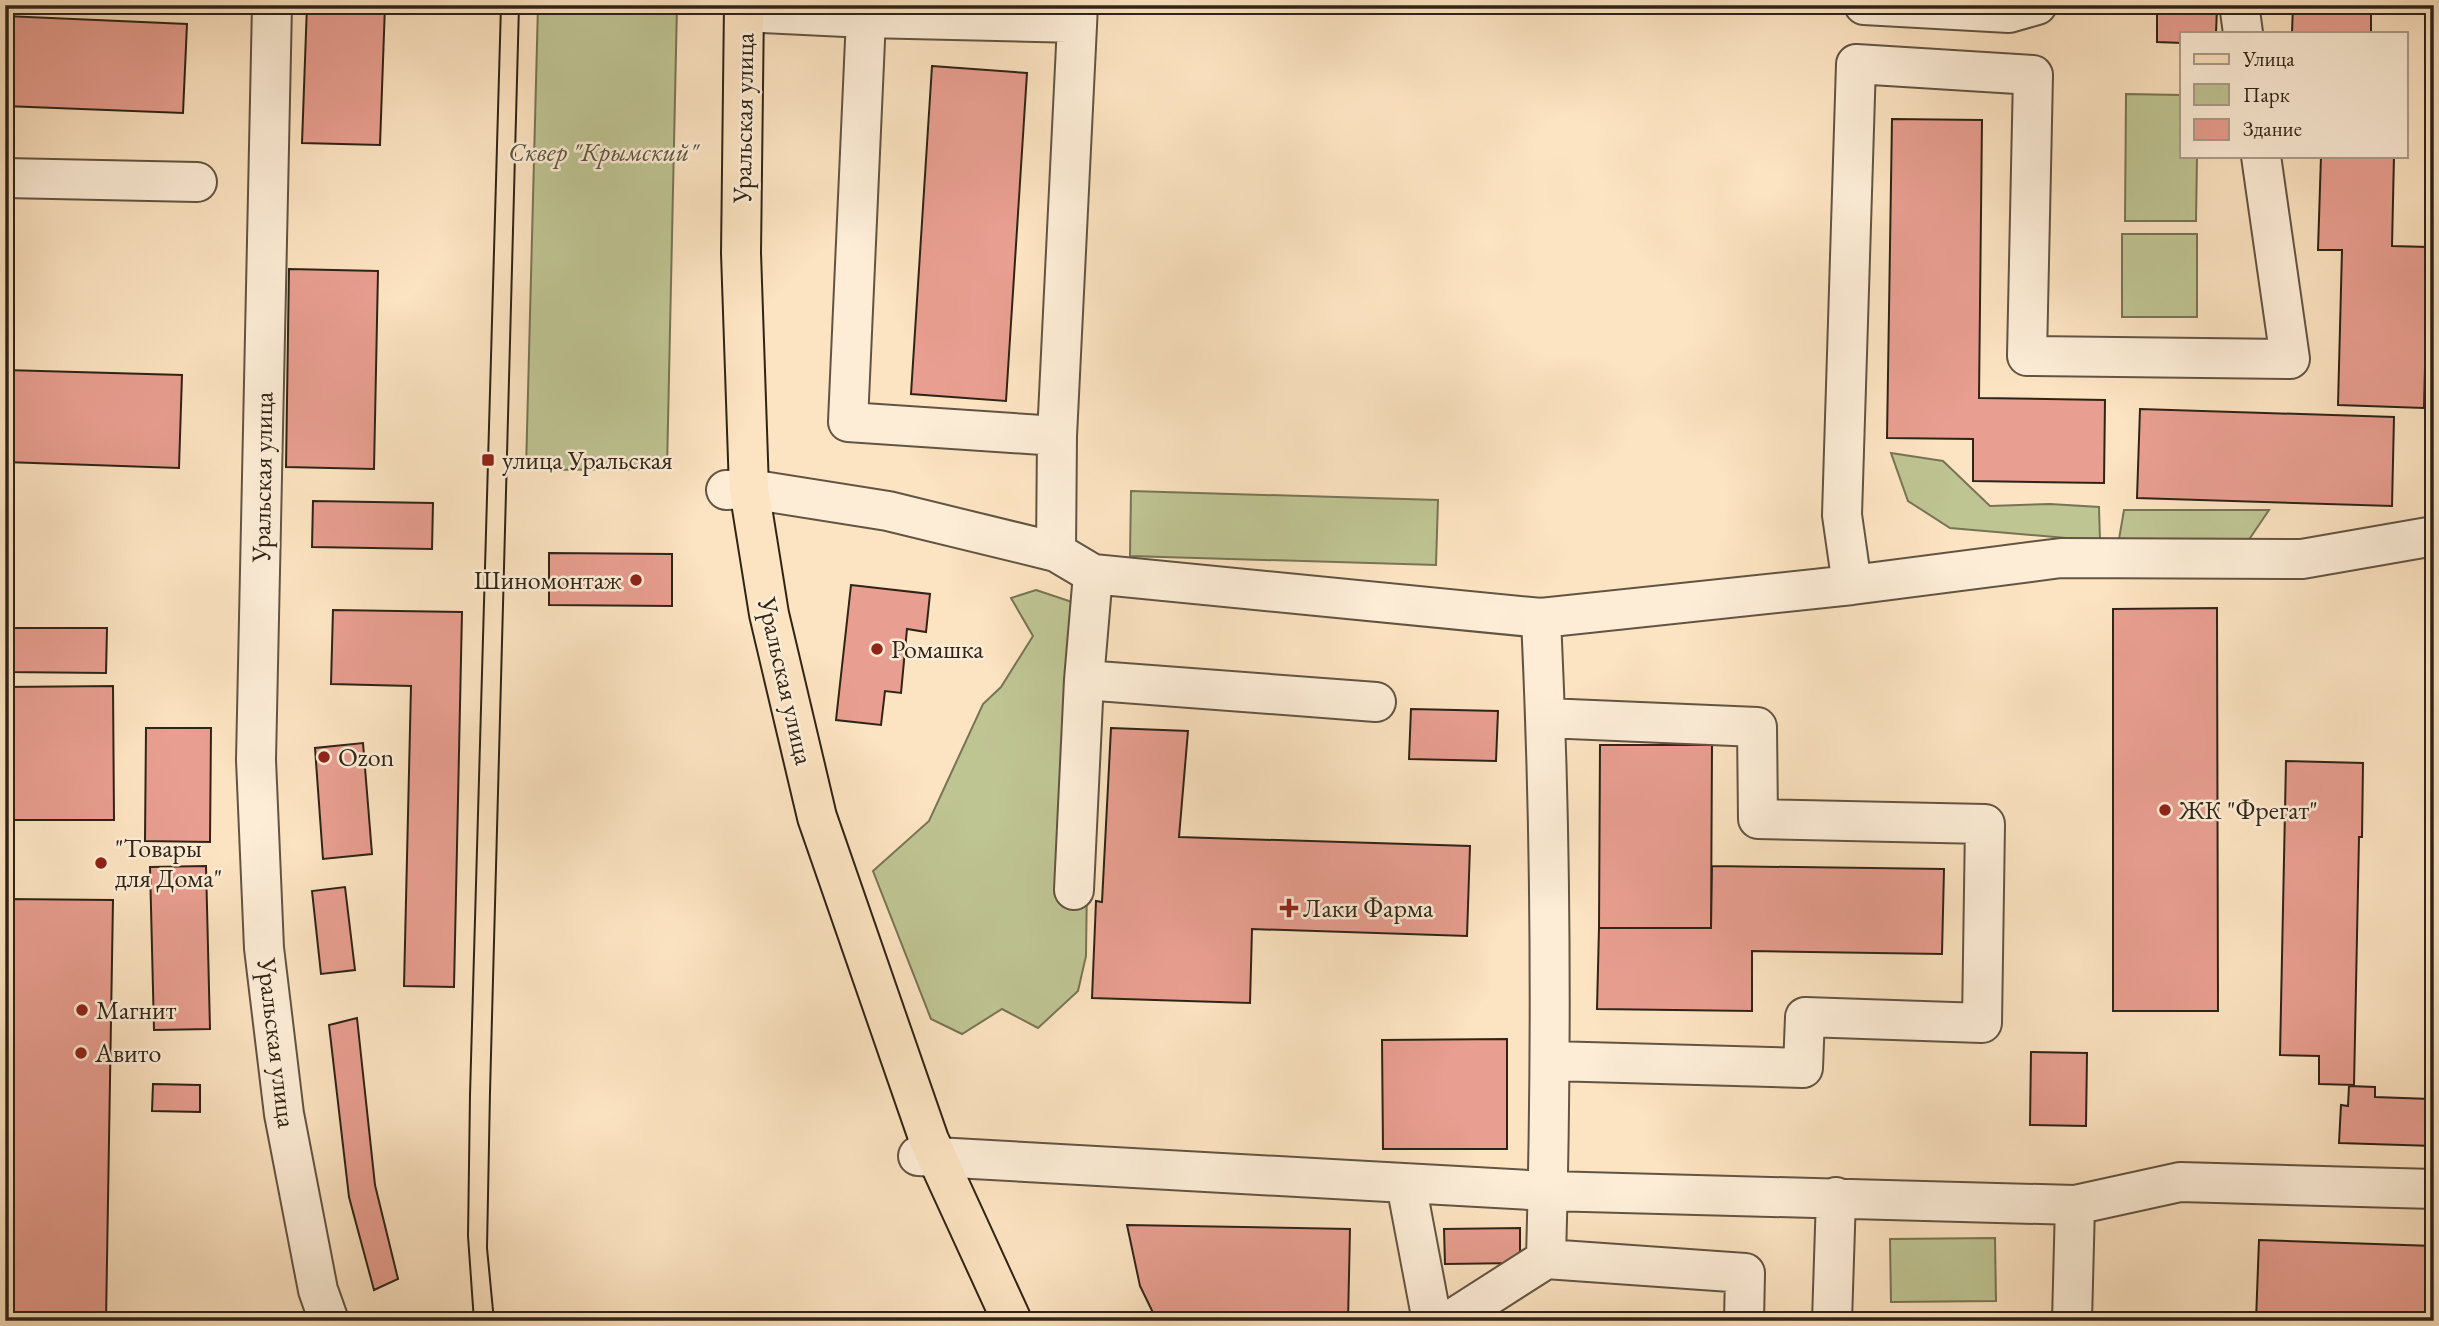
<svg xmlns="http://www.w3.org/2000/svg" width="2439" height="1326" font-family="'EB Garamond',serif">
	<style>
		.green { fill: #bfc493; stroke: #777455; stroke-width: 2 }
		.building { fill: #e89e90; stroke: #2f2417; stroke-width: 2 }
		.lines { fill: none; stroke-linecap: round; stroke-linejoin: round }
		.minor-casing { stroke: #625442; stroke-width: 42 }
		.major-casing { stroke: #2f2417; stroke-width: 42 }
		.minor { stroke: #fdedd7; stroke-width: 38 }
		.major { stroke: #fce3c1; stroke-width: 38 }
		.tram { stroke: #2f2417; stroke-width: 2 }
		.poi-dot { fill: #8f2418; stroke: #fdedd7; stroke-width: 2.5 }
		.labels { text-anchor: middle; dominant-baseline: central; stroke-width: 5; stroke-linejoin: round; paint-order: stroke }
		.street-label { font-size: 26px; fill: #2f2417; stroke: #fdedd7 }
		.park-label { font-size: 26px; font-style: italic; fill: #5a543c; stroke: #fdedd7 }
		.poi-label { font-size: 26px; fill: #2f2417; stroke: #fdedd7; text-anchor: start }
	</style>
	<rect width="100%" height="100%" fill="#fce3c1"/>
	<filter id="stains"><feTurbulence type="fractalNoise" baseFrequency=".00286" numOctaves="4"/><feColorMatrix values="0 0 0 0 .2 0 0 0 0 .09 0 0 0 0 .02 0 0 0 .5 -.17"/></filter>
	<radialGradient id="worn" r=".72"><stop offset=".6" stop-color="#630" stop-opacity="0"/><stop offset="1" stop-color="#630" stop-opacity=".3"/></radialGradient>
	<path class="green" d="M538,5H677L667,469L526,470Z
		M2126,94L2182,95V156H2197L2196,221H2125Z
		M2122,234H2197V317H2122Z
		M1891,453L1943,461L1990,506L2050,504L2099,507L2100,541L1950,528L1908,501Z
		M1131,491L1438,500L1436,565L1130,556Z
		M2124,510H2269L2248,541L2118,545Z
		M1036,590L1072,602L1087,881L1086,956L1078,991L1038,1028L1002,1009L962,1034L931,1019L873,871L929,821L983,704L1001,687L1033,636L1011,598Z
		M1995,1238L1996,1301L1891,1302L1890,1239Z"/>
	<path class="building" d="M307,5H385L380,145L302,143Z
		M2293,5H2371V33H2292Z
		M2157,6L2217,7L2216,33H2182V43L2157,42Z
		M5,16L187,24L183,113L5,106Z
		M932,66L1027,73L1006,401L911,394Z
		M1892,119L1982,120L1979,398L2105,400L2104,483L1973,481V439L1887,438Z
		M2321,156H2394L2392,246L2428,247L2424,408L2338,405L2342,250H2318Z
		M289,269L378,271L374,469L286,467Z
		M5,370L182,375L179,468L5,462Z
		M2140,409L2394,417L2392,506L2137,498Z
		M313,501L433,503L432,549L312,547Z
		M549,553L672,554V606L549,605Z
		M851,585L930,594L926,632L907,629L901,693L885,691L881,725L836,720Z
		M2217,608L2218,1011H2113V609Z
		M333,610L462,612L454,987L404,986L411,686L331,684Z
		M5,628H107L106,673L5,672Z
		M113,686L114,820H5V687Z
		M1411,709L1498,711L1496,761L1409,759Z
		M146,728H211L210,842L145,841Z
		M1111,728L1188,731L1179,837L1470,846L1467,936L1252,929L1250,1003L1092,998L1096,901L1102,902Z
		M363,743L372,854L323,859L315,748Z
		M1600,745H1712L1711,928H1599Z
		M2286,761L2363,763L2362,837H2359L2354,1085L2319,1084V1056L2280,1055Z
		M206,866L210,1029L154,1030L150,867Z
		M1712,866L1944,869L1942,954L1752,951V1011L1597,1009L1599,928H1711Z
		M345,887L355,970L321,974L312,891Z
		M5,899L113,900L106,1321H5Z
		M357,1018L375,1185L398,1279L374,1290L349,1197L329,1025Z
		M1507,1039V1149H1383L1382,1040Z
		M2031,1052L2087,1053L2086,1126L2030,1125Z
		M153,1084L200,1085V1112L152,1111Z
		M2349,1086L2375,1087V1097L2430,1099L2429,1115L2434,1116V1146L2339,1143L2341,1105L2348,1106Z
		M1127,1225L1350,1229L1348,1321H1157L1140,1286Z
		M1520,1228V1263L1445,1264L1444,1229Z
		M2259,1240L2434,1246V1321H2256Z
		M1902,1312L1988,1313V1321H1902Z"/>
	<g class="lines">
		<g class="minor-casing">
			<path id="minor" d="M272,5L256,760L264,948L284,1114L318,1290L329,1321
				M1864,5L2009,13L2037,5
				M2242,5L2240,11L2243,33
				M744,12L866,18L1077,23
				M866,18L848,422L1057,436
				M5,178L197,182
				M726,490L749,489L888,511L1056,552L1093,574L1541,618L1852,585L2061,558L2302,559L2434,536
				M1056,552L1057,436L1078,5
				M1852,585L1842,515L1856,64L2033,75L2027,356L2290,359L2261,156
				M1084,680L1376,702
				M1546,718L1757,727L1758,819L1985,824L1982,1023L1805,1017L1803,1068L1550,1061
				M1074,890L1084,680L1093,574
				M918,1156L1548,1191L2075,1205L2180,1182L2434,1189
				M1406,1184L1432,1321
				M1546,1259L1745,1273L1744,1321
				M1449,1321L1546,1259C1552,1045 1551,831 1541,618
				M1832,1321L1836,1197
				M2072,1321L2075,1205"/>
		</g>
		<g class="major-casing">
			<path id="major" d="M744,5L741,253L749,489L769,614L817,817L929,1140L1012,1321"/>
		</g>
		<use href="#minor" class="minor"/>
		<use href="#major" class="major"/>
		<path class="tram" d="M474,1321L468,1236L470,1095L501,5
			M494,1321L487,1248L490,1092L519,5"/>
	</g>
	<g class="poi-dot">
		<rect x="481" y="453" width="14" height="14" rx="3.5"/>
		<circle cx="636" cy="580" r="7"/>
		<circle cx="877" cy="649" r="7"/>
		<circle cx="324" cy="757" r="7"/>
		<circle cx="2165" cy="810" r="7"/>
		<circle cx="101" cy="863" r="7"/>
		<path d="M1285.5 897.5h7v7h7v7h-7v7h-7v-7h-7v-7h7z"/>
		<circle cx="82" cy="1010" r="7"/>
		<circle cx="81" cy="1053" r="7"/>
	</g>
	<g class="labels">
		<g class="street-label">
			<text transform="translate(743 118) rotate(-89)">Уральская улица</text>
			<text transform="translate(262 477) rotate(-89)">Уральская улица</text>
			<text transform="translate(786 681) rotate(77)">Уральская улица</text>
			<text transform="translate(277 1043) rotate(83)">Уральская улица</text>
		</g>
		<g class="park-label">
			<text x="603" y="152">Сквер "Крымский"</text>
		</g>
		<g class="poi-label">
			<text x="502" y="460">улица Уральская</text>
			<text x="622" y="580" text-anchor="end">Шиномонтаж</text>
			<text x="891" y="649">Ромашка</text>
			<text x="338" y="757">Ozon</text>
			<text x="2179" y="810">ЖК "Фрегат"</text>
			<text x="115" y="848">"Товары<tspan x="115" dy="30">для Дома"</tspan></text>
			<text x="1303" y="908">Лаки Фарма</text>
			<text x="96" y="1010">Магнит</text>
			<text x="95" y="1053">Авито</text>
		</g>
	</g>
	<rect width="2439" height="1326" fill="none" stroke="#fce3c1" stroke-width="28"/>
	<rect x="7" y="7" width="2425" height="1312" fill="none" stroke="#2f2417" stroke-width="3.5"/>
	<rect x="14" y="14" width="2411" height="1298" fill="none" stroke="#2f2417" stroke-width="2"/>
	<rect x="2180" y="32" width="228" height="126" fill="#fdedd7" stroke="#ab9d8a" stroke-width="2"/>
	<rect x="2194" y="54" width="35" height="10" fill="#fce3c1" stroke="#ab9d8a" stroke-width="2"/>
	<text x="2243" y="66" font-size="21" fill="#2f2417">Улица</text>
	<rect x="2194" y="84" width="35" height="21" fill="#bfc493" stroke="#ab9d8a" stroke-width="2"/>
	<text x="2243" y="102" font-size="21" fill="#2f2417">Парк</text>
	<rect x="2194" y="119" width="35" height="21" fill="#e89e90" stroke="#ab9d8a" stroke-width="2"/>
	<text x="2243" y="136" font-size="21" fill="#2f2417">Здание</text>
	<rect width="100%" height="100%" filter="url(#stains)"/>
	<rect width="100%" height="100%" fill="url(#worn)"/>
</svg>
